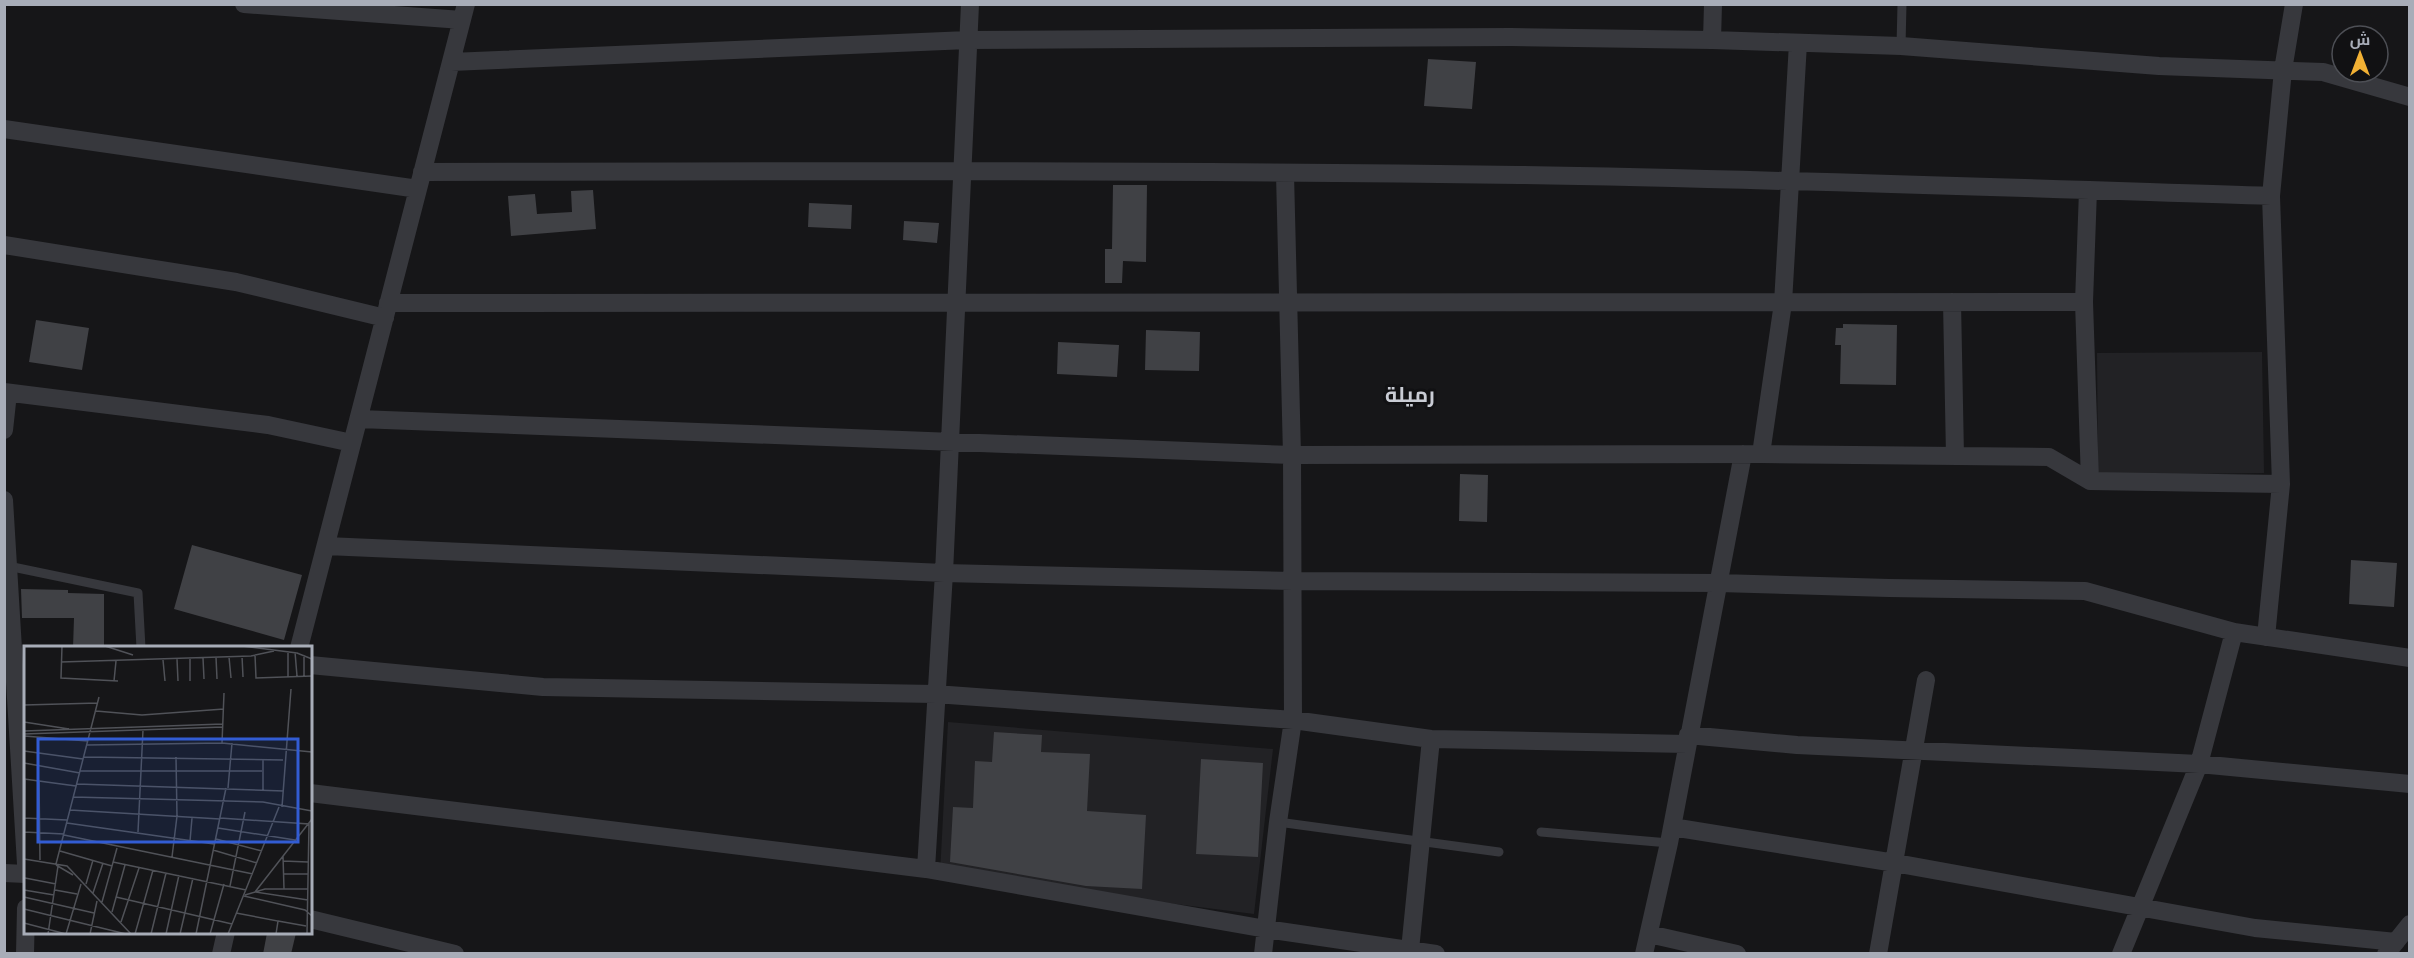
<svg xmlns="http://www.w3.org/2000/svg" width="2414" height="958" font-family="Quicksand,Cairo,sans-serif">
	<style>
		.built { fill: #222225 }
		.building { fill: #404145 }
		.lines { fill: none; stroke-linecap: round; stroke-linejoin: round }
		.service { stroke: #37383d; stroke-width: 9 }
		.minor { stroke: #37383d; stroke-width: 18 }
		.labels { text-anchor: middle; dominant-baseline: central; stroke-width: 6; stroke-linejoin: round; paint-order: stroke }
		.district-label { font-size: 21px; font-weight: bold; fill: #c9ccd4; stroke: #111113 }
		.inset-road { fill: none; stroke: #505258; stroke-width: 1.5 }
		.view { fill: #325cd3; fill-opacity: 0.15; stroke: #325cd3; stroke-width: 3 }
		.inset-edge { fill: none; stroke: #a8adb8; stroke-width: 3 }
	</style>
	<rect width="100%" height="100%" fill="#161618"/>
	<path class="built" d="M2262,352L2264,473L2098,475L2097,353Z
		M948,722L1273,749L1254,914L940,874Z"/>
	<path class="building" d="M1428,59L1476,62L1472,109L1424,106Z
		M1113,185H1147L1146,262L1123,261L1122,283H1105V249H1112Z
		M593,190L596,229L511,236L508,196L535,194L537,214L572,212L571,191Z
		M809,203L852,205L851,229L808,227Z
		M904,221L939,223L937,243L903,240Z
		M36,320L89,328L82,370L29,362Z
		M1843,324L1897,325L1896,385L1840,384L1841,345H1835L1836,328H1843Z
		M1146,330L1200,332L1199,371L1145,370Z
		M1058,342L1119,345L1117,377L1057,374Z
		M1460,474L1488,475L1487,522L1459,521Z
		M192,545L302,575L284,640L174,609Z
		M2351,560L2397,563L2394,607L2349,604Z
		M21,589L68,590V593L104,594V648H73L74,618H22Z
		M994,732L1042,735L1041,752L1090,754L1087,811L1146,815L1142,889L1086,886L950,862L953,807L973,808L975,761L992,762Z
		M1201,759L1263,763L1258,857L1196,854Z
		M267,933H296L291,954H263Z"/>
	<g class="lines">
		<path class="service" d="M1901,46L1902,4
			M8,566L138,593L141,648
			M1278,822L1499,852
			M1541,832L1669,843"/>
		<path class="minor" d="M244,4L462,20
			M1712,40L1713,4
			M451,62L968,40L1511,37L1712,40L1901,46L2159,66L2323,72L2410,97
			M4,129L418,189
			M422,172C788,171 1154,170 1519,175C1770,179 2021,188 2271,196
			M2088,190L2084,302L2090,481
			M4,245L236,282L385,318
			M1952,302L1955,456
			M388,303L2084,302
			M4,392L268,425L352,443
			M359,419L1292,455L1761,454L2049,457L2090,481L2281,484
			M4,430L8,393
			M1761,454L1783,303L1798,43
			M4,500L26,864
			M326,546L944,573L1293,581L1719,583L1889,588L2085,591L2234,632L2410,658
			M2266,637L2281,484L2271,196L2283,70L2294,4
			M299,648L466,4
			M310,665L543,687L935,694L1293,720L1431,739L1687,744
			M1688,735L1797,745L2199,764L2410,784
			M310,793L926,869L1266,929L1436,954
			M1672,827L1895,863L2255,928L2396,942
			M926,869L944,573L970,4
			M4,873L26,874
			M310,919L455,954
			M1649,934L1737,954
			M1410,950L1431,739
			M25,954L26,908
			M221,954L226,932
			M1263,954L1278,822L1293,720L1292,455L1285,174
			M1644,954L1669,843L1743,454
			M1878,954L1926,680
			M2121,954L2199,764L2234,632
			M2386,954L2410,924"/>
	</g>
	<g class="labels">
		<g class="district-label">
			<text x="1410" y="394">رميلة</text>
		</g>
	</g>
	<g transform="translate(24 646)">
		<rect width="288" height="288" fill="#161618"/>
		<path class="inset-road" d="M38,0L37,32L94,35M81,0L109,9M218,0L273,7L288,13M264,6V31M271,6L273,30M231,9L232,32L288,30M280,9V30M218,10L219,31M192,11L193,33M205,11L207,32M166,12V35M179,12L180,33M153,13L154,35M139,14L141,35M37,16L227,10L250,5M90,35L92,15M0,59L74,57M72,65L118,69L200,63M0,76L45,83M0,85L199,78M0,88L199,81M0,90L64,95M198,97L200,47M63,99L198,97L288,106M0,105L59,113M60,111L259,114M239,113V144M0,117L56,127M56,125H238M0,133L52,140M15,135L16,214M53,138L260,145M204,142L208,97M49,151L239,156L288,165M258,161L267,43M46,164L196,173M0,172L43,174M196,172L285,178L283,288M43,177L190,198M194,182L271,194M0,186L40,188M114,186L119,84M40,189L229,228M192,193L238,205M166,195L168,172M189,204L233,217M36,205L88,220M259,210L260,243M148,211L153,170L152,111M0,213L1,133M0,213L43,220L107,288M259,215L284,216M89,216L222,244M32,218L75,51M32,219L49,229M260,228H284M1,232L32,238M62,238L69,214M206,240L221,166M0,244L30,249M31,244L53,248M69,247L79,217M221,249L241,243H284M220,250L281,264L288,270M0,251L70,267M92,251L208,278M284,254L231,246L288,173M78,256L93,202M0,263L102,288M88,266L101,219M212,267L254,275L252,288M254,275L282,280M97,276L115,222M0,277L42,288M24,288L34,220M42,288L57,238M66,288L73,255M111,288L129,224M127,288L142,227M142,288L155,229M156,288L169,232M172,288L202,142M186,288L200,238M204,288L255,161"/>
		<path class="view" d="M14,93H274V196H14Z"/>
		<rect width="288" height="288" class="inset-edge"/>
	</g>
	<rect width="2414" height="958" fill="none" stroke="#a8adb8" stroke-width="12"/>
	<g transform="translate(2360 54)"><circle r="28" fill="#111113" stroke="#4d4f55" stroke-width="1.5"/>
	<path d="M0-4.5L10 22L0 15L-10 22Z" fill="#f2b134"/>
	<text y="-9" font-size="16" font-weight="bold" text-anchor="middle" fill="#a8adb8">ش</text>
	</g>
</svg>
